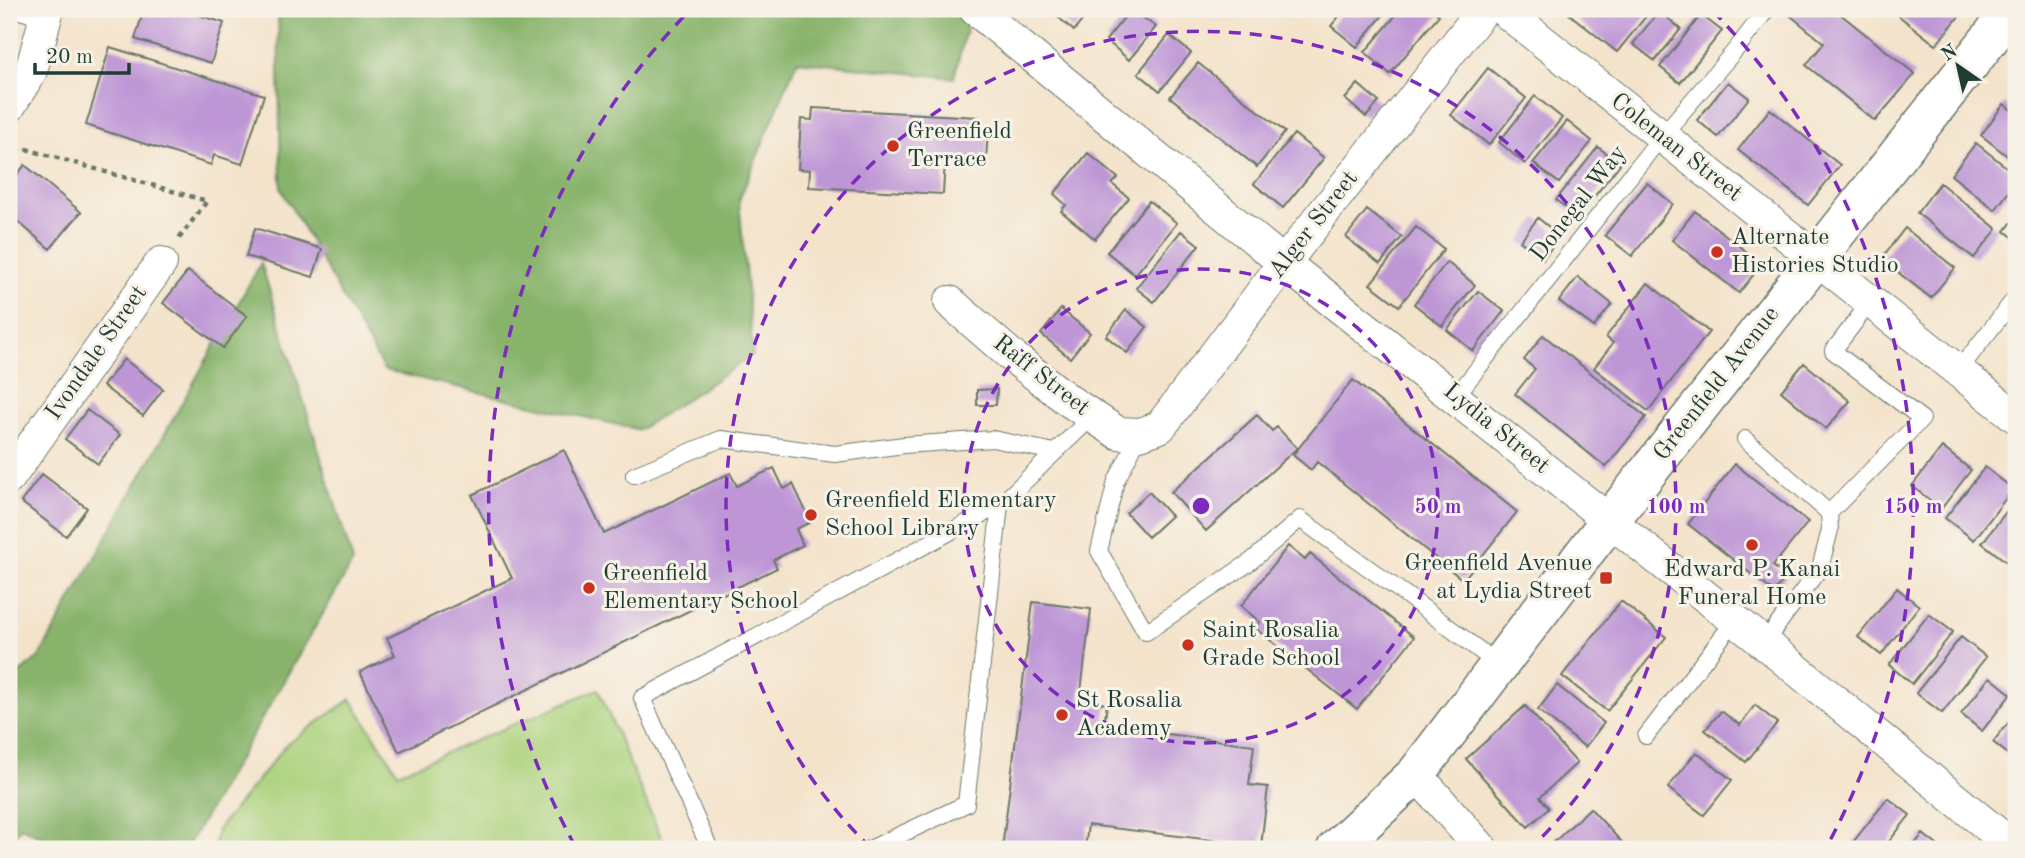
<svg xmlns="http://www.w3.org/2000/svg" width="2025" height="858" font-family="'Old Standard TT',serif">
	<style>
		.green { fill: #aad17b; stroke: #648758; stroke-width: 2 }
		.forest { fill: #87b36b; stroke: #537850; stroke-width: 2 }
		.building { fill: #be96d6 }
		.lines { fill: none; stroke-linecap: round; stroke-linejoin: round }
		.service-casing { stroke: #6a7769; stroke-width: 18 }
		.minor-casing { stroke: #6a7769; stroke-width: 34 }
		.secondary-casing { stroke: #6a7769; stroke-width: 41 }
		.path { stroke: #6a7769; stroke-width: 4.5; stroke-dasharray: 5 5; stroke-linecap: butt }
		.service { stroke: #fff; stroke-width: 16 }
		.minor { stroke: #fff; stroke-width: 32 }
		.secondary { stroke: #fff; stroke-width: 38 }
		.ring { fill: none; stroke: #7b2cbf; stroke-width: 3.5; stroke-dasharray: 12 9 }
		.poi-dot { fill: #c8321e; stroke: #f7f3e8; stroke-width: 2.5 }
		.labels { text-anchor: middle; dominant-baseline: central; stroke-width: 6; stroke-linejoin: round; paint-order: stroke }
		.poi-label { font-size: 24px; fill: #1f3d34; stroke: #f7f3e8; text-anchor: start }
		.street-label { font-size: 24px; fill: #1f3d34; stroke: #f7f3e8 }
		.centre { fill: #7b2cbf; stroke: #f7f3e8; stroke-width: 3.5 }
		.ring-label { font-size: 21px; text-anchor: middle; font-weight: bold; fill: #7b2cbf; stroke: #f7f3e8; stroke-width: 6; stroke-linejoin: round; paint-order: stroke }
	</style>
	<rect width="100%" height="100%" fill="#f7f3e8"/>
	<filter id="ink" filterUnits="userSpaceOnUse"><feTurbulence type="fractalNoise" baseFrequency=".0143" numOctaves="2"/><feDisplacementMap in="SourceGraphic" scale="14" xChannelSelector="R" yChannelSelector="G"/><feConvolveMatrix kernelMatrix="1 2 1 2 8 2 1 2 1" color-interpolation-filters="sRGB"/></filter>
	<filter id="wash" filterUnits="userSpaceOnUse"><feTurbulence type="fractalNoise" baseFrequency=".00686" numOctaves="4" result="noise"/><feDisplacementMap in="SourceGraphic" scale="28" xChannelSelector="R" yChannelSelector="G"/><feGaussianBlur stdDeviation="1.57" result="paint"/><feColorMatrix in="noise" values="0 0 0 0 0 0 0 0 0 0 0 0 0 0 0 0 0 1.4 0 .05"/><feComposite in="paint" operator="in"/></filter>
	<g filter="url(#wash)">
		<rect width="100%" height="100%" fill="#f4e3cb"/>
		<path class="green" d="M598,689L666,849H214L217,830L287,744L351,699L398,773Z"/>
		<path class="forest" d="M278,9H971L954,78L797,61L739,200L753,355L639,430L384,370L281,189Z
			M261,263L353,562L186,849H66L21,827L9,842V681L39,657Z"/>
		<g id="blocks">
			<path class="building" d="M144,9H180L224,23L211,63L135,39Z
				M1063,9H1091L1074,31L1057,16Z
				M1131,9L1156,27L1129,60L1106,40Z
				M1345,9H1388L1357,47L1331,26Z
				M1401,9H1431L1439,15L1390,74L1365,52Z
				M1563,9H1652L1617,52Z
				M1789,9H1834L1915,74L1875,121L1806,65L1824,43L1786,12Z
				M1890,9H1965L1936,45Z
				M1659,11L1681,29L1655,61L1633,44Z
				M1701,15L1722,31L1680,83L1660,67Z
				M1169,35L1191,53L1160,91L1138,73Z
				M110,47L264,95L242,164L214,155L211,165L86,125Z
				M1198,63L1285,132L1257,167L1170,97Z
				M1488,68L1526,98L1489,145L1451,115Z
				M1728,82L1749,98L1718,137L1697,120Z
				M1358,84L1379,102L1366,117L1345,99Z
				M1535,96L1562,118L1525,164L1499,142Z
				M2004,104L2016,114V163L1981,135Z
				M813,108L978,117L977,131L988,132L986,160L977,159L976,169H958L959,161L945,160L943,194L809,187L810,170L798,169L801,119L812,120Z
				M1770,109L1840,165L1808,205L1738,150Z
				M1567,121L1592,141L1559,183L1533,163Z
				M1294,134L1324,158L1283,208L1254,184Z
				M1976,143L2016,175V182L1995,210L1951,175Z
				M1598,147L1620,164L1578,217L1556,200Z
				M1088,153L1118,178L1112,184L1129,198L1095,239L1061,211L1066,205L1054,194Z
				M25,165L81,212L50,249L9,214V184Z
				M1647,183L1673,204L1632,256L1605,235Z
				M1940,183L1997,229L1974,258L1917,213Z
				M1149,201L1177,223L1135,275L1107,252Z
				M1367,210L1402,237L1380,264L1346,237Z
				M1695,211L1762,264L1739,293L1672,240Z
				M2016,217V240L2005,231Z
				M1538,218L1560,236L1543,259L1520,241Z
				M1416,227L1444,249L1399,306L1370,284Z
				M255,228L322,249L313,277L246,256Z
				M1905,228L1955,268L1931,298L1881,259Z
				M1181,231L1199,245L1154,302L1136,288Z
				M1447,262L1475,285L1442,326L1414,304Z
				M188,271L247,316L223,348L163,303Z
				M1578,277L1612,304L1594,327L1559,301Z
				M1648,283L1709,332L1648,411L1594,368L1613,343L1606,337Z
				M1478,291L1504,311L1473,351L1447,330Z
				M1061,309L1090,333L1070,358L1041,334Z
				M1126,310L1147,327L1127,353L1106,336Z
				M1543,335L1646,417L1606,467L1515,394L1535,369L1524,360Z
				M124,359L163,389L143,416L103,386Z
				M1804,363L1850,401L1826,429L1781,391Z
				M1353,380L1517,512L1463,580L1317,462L1311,470L1293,455Z
				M997,389L996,405H977V390Z
				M87,410L120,435L98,464L65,439Z
				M1257,415L1272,431L1277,427L1297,448L1206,531L1171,492Z
				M1942,447L1971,470L1941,509L1912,486Z
				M564,450L604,534L730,473L737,486L774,468L784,489L793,484L811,522L796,529L803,545L773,560L777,568L399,752L360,672L395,655L387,638L512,578L472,495Z
				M1735,464L1808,522L1773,566L1786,577L1774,592L1688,524Z
				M1985,467L2013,489L1974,540L1945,518Z
				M42,474L87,508L66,536L21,502Z
				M1149,492L1171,516L1148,537L1126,513Z
				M2016,499V552L2008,563L1982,543Z
				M1288,546L1305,560L1310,554L1414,637L1357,709L1255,628L1260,622L1241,606Z
				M1897,588L1919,606L1881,655L1858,637Z
				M1621,601L1666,637L1607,711L1562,676Z
				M1033,602L1091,609L1080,700L1107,704L1104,726L1254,745L1249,785L1268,787L1261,846L1088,825L1085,849H1002Z
				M1929,614L1953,632L1912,684L1889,665Z
				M1961,637L1986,657L1942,713L1916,693Z
				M1990,677L2011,694L1982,731L1961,714Z
				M1557,685L1604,723L1585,747L1538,710Z
				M1755,705L1777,723L1746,762L1705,730L1721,711L1740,725Z
				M1525,706L1577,763L1540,797L1549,808L1528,827L1466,759Z
				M2016,713V756L2014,759L1993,742Z
				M1696,752L1732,780L1704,815L1668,788Z
				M1888,798L1910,815L1883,849H1854L1850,846Z
				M1590,808L1628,849H1559L1553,843Z
				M1923,834L1942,849H1911Z
				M1425,842L1432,849H1418Z"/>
		</g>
	</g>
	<g filter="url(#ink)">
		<use href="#blocks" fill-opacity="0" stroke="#6a7769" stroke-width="2"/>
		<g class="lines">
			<g class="service-casing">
				<path id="service" d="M13,9L45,18
					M1958,371L2016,297
					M1456,396L1661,137L1737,48L1767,9
					M1140,434L1116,481L1099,551L1146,632L1250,562L1300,519L1406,595L1499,665
					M1745,439L1829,513L1830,530L1820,568L1764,643
					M634,475L721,439L835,454L904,445L993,439L1054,452
					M1829,513L1922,419L1833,351L1871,301
					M1646,736L1735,620
					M710,849L642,698L1000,505L1093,416
					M870,849L966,804L1000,505"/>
			</g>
			<g class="minor-casing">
				<path id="minor" d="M975,9L1284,263L1764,643L2016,849
					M1502,9L2016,417
					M9,107L31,71L48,9
					M950,302L1013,357L1068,400L1118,433L1140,434L1160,427L1284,263L1484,9
					M9,478L161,263
					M1416,774L1482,849"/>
			</g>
			<g class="secondary-casing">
				<path id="secondary" d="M1336,849L1416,774L1592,543L2013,9"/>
			</g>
			<path class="path" d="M26,149L207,201L178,240"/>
			<use href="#service" class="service"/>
			<use href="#minor" class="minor"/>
			<use href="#secondary" class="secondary"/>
		</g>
	</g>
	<g class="ring">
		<circle cx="1201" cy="506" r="237"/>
		<path d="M871 848A475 475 0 1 1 1531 848"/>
		<path d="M575 846A712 712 0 0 1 689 11M1713 11A712 712 0 0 1 1827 846"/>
	</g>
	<g class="poi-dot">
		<circle cx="893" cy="146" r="7"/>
		<circle cx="1717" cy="252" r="7"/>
		<circle cx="811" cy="515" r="7"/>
		<circle cx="1752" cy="545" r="7"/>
		<rect x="1599" y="571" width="14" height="14" rx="3.5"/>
		<circle cx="589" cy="588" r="7"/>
		<circle cx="1188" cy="645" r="7"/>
		<circle cx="1062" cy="715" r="7"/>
	</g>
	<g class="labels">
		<g class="poi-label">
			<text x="907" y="132">Greenfield<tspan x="907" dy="28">Terrace</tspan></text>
			<text x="1731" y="238">Alternate<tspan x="1731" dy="28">Histories Studio</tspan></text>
			<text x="825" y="501">Greenfield Elementary<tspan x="825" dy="28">School Library</tspan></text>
			<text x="1592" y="564" text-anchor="end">Greenfield Avenue<tspan x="1592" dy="28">at Lydia Street</tspan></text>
			<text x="1752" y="570" text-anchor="middle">Edward P. Kanai<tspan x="1752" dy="28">Funeral Home</tspan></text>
			<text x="603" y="574">Greenfield<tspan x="603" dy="28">Elementary School</tspan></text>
			<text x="1202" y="631">Saint Rosalia<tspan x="1202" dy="28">Grade School</tspan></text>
			<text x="1076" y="701">St Rosalia<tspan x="1076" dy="28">Academy</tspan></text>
		</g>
		<g class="street-label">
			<text transform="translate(1676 148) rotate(38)">Coleman Street</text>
			<text transform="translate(1579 204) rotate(-52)">Donegal Way</text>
			<text transform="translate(1314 225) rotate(-52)">Alger Street</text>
			<text transform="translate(97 353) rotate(-55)">Ivondale Street</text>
			<text transform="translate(1041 376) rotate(38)">Raff Street</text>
			<text transform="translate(1717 384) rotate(-52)">Greenfield Avenue</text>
			<text transform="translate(1496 429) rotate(39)">Lydia Street</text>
		</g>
	</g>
	<circle cx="1201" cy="506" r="10" class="centre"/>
	<g class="ring-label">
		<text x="1438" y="513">50 m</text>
		<text x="1676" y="513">100 m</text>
		<text x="1913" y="513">150 m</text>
	</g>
	<rect width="2025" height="858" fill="none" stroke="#f7f3e8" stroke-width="35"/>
	<g transform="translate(1958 66) rotate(326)" stroke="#f7f3e8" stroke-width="5" paint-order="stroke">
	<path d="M0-5L12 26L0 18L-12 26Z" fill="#1f3d34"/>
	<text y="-10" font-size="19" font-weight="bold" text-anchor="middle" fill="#1f3d34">N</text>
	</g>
	<path d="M35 63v10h94v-10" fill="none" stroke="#1f3d34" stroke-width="3.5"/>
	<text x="46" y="63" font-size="21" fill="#1f3d34" stroke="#f7f3e8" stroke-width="5" paint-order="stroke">20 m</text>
</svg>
